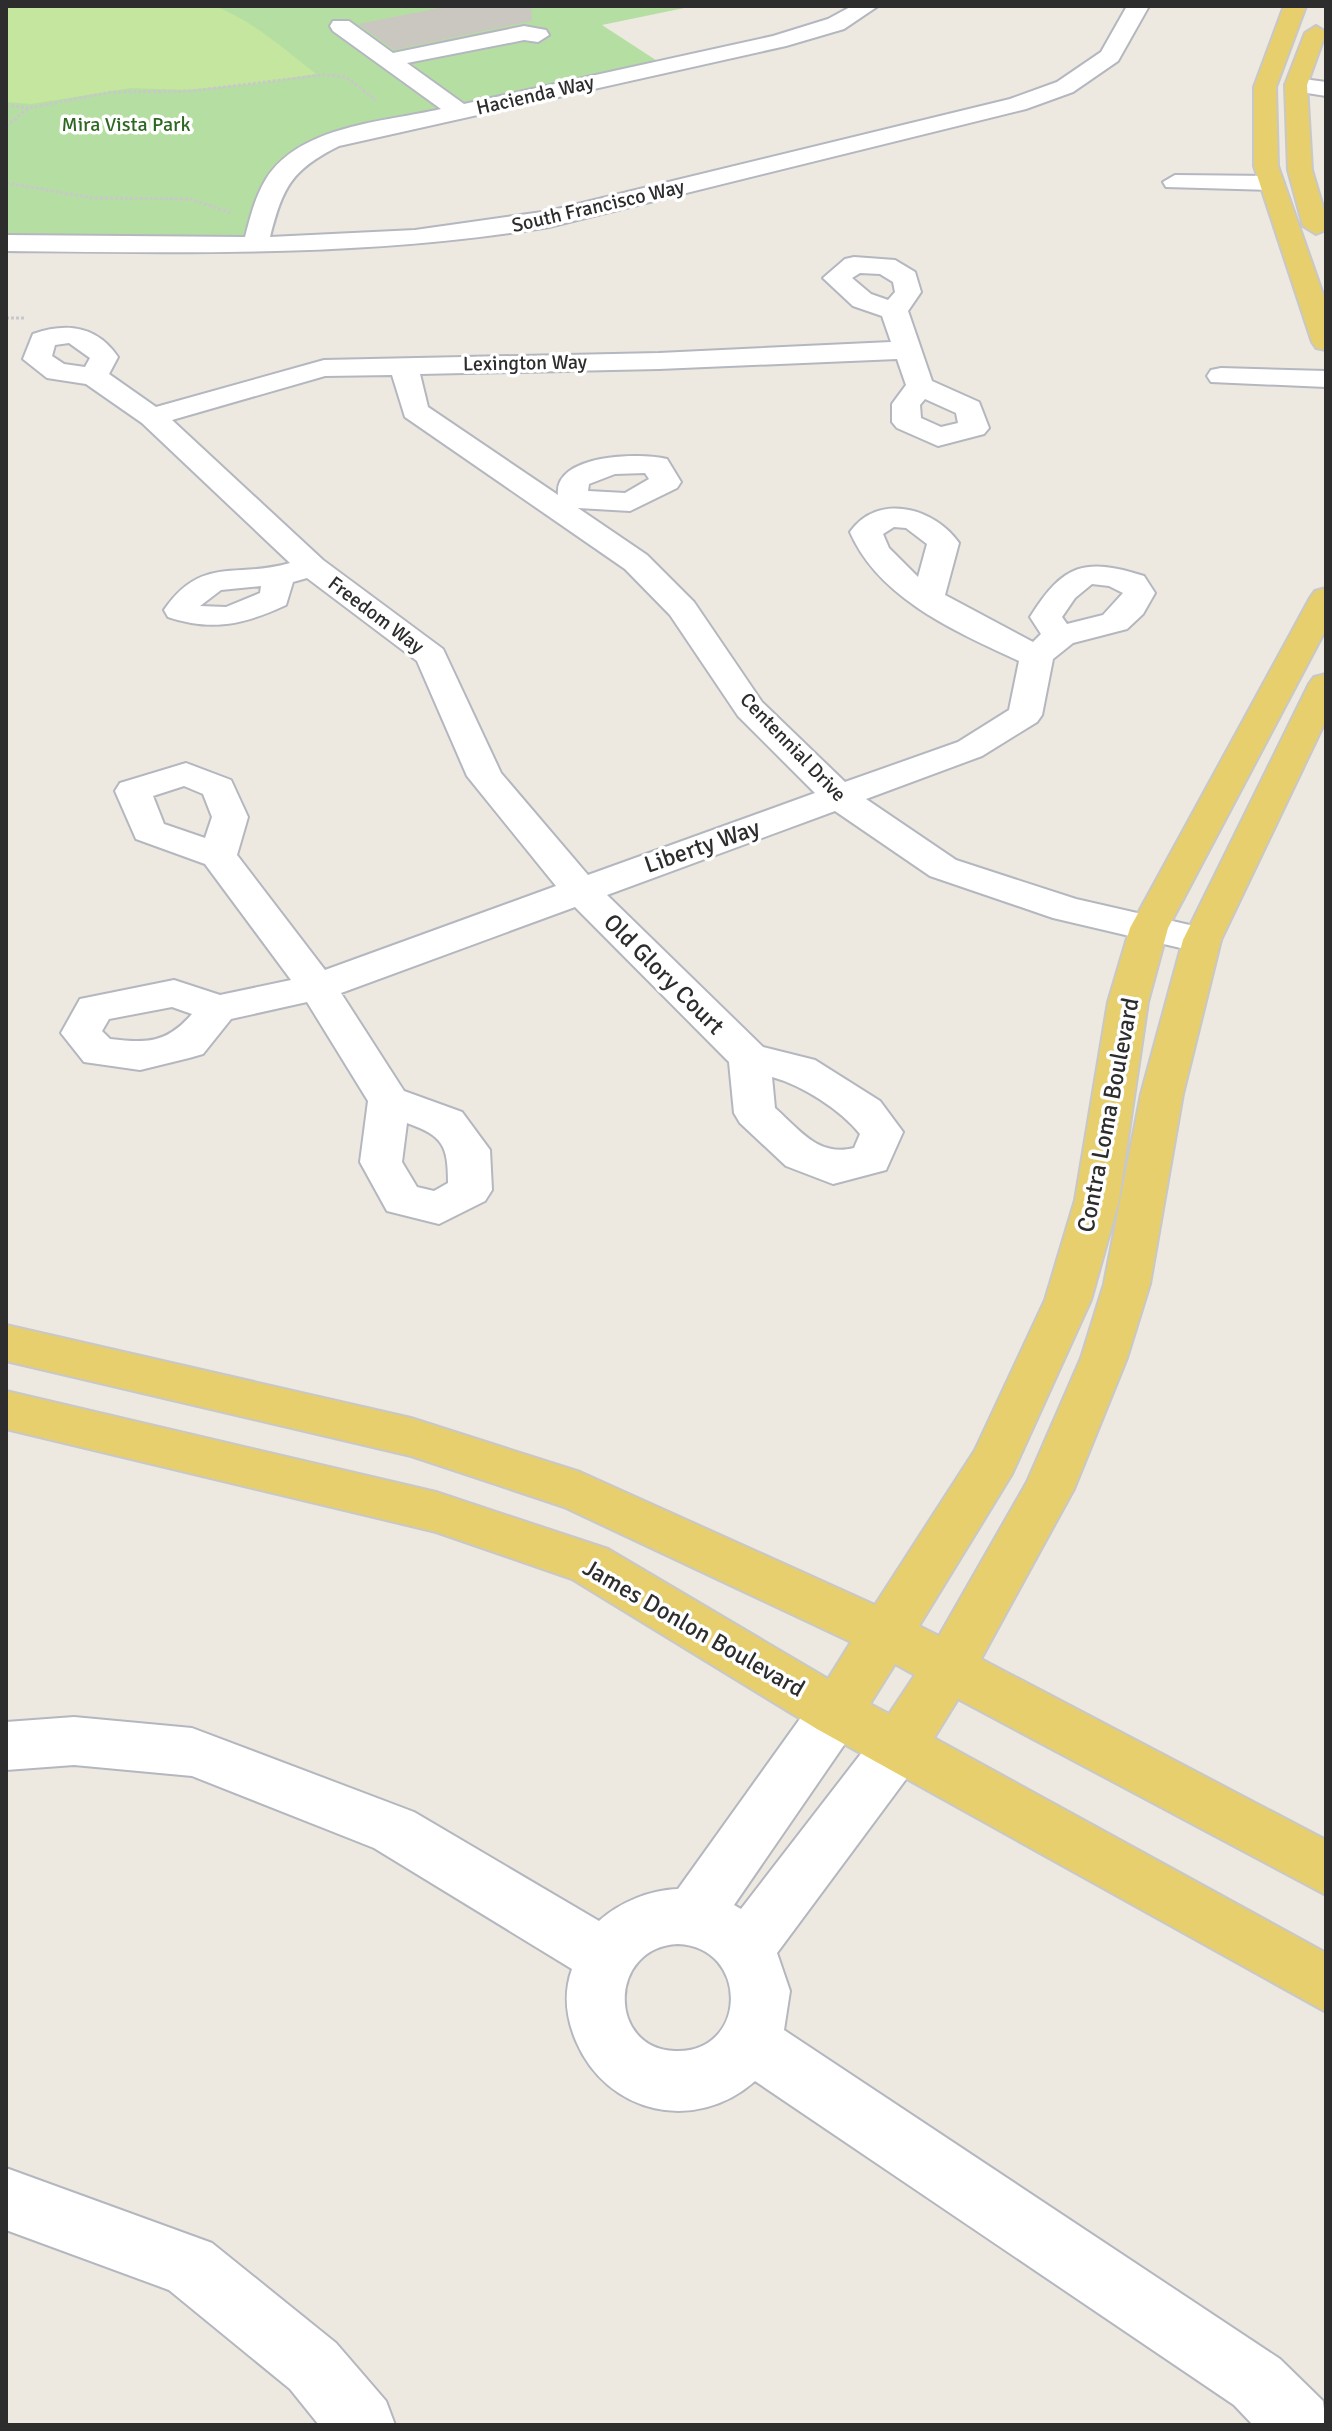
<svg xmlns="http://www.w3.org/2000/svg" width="1332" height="2431" font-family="Signika,sans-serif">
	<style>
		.green { fill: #b5dfa2 }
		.pitch { fill: #c5e69f }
		.building { fill: #c9c7bf }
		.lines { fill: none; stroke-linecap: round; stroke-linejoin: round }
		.minor-casing { stroke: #b4b7bf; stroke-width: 4 }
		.major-casing { stroke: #c8c8c8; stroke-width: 4 }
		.path { stroke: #c8c8c8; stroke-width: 3; stroke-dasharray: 3 2; stroke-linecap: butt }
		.minor { fill: #fff; fill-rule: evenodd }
		.major { fill: #e7cf6d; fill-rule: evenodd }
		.labels { text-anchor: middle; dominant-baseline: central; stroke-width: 7; stroke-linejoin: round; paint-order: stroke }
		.far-street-label { font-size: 20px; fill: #2d2d2d; stroke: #fff }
		.far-park-label { font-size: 20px; fill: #2d6721; stroke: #fff }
		.street-label { font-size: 24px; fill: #2d2d2d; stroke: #fff }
	</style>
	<rect width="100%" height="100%" fill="#ede9e1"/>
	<path class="green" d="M6,6H694L602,25L665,66L299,155L256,243H6Z"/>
	<path class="pitch" d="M6,6H214C252,20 284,49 316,74L254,84L184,90L131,88L31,104L6,102Z"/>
	<path class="building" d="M450,6H531L532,21L394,50L358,24Z"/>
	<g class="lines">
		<g class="minor-casing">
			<path id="minor" d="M852,6H878L844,29L786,46L339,146C291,170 283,187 270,237L415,230L549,211L1010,99L1057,82L1101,52L1127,6H1149L1118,61L1073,92L1026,109L549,227C369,257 188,253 6,251V235L245,237C250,218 255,197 266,179C300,125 385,122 441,109L333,31L330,26L333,21H349L393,53L524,26L546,30L549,35L538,42L524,40L407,63L464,104L773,36L828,19Z
				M1296,78L1326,82V96L1288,90L1285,85Z
				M1175,175L1272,176L1284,183L1272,190L1166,187L1163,182Z
				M854,257L895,260L915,272L921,292L908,311L932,381L979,402L989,428L984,434L938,446L897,428L892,422V404L906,385L897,359L659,369L420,374L428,407L558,495C553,454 640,452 667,459L681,482L677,488L630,511L578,508L647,555L694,602L762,702L845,782L958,742L1009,710L1019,661C957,632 879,599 850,532C878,492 935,508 959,543L945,595L1033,642L1041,634L1030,617C1063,564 1085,557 1144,576L1155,593L1143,614L1127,629L1073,643L1053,659L1042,715L1037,722L982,756L866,799L956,860L1076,899L1216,931L1221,940L1216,949L1202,953L1053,918L930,876L835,811L607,895L763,1047L815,1060L880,1101L903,1132L886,1170L833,1184L786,1166L740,1123L734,1113L729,1062L575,907L341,993L404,1091L462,1112L490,1150L492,1190L485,1201L439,1224L387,1211L360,1162L368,1101L307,1002L231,1019L203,1054L189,1058L140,1070L84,1062L61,1033L80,999L174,980L220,995L291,980L205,864L136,839L115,791L120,783L186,763L231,780L248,817L237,855L325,970L556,886L467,776L417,661L307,578L293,582L286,605C245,624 213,632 168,617L164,610C202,555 236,579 290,563L142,423L86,384L47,378L23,359L33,334C67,322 97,326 118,357L109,374L156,407L324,360L659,353L891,342L882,316L853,306L823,278L845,259ZM860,273L880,274L893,282L895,292L888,300L871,294L852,278ZM69,343L90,358L85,367L64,364L52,356L55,345ZM392,375L405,417L625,569L670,615L738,716L815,793L588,875L501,773L443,649L323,560L172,420L325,376ZM925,399L956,413L958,423L941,427L921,418L920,405ZM645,473L649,479L625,493L588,491L589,484L615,474ZM894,527L906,528L927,544L918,577L889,548L883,534ZM1092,584L1109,586L1123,593L1103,615L1067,624L1062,617L1075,598ZM261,586L260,593L226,607L200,606L221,590ZM184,786L203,794L212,817L205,838L164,824L153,796ZM172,1007L192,1014C166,1044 147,1043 110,1039L102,1031L109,1019ZM772,1077C802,1085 841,1110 860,1134L854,1148C818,1157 800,1130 775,1108ZM407,1123C443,1136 448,1145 448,1183L434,1191L417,1187L402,1162Z
				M1221,368L1326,371V387L1211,382L1207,376L1211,370Z
				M836,1688L855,1695L863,1712L855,1729L734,1905L741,1909L880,1729L899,1722L918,1729L926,1746L918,1763L777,1953L790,1991L784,2030L1280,2359L1323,2401L1326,2425H1253L1234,2405L755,2081C695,2134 607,2114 576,2041C566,2017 563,1994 572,1969L374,1848L192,1776L74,1765L6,1770V1722L74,1717L192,1728L414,1812L599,1921C620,1902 650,1890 678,1889L817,1695ZM678,1944C750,1947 748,2054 675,2051C607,2049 608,1947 678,1944Z
				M6,2168L212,2243L336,2343L386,2401L395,2425H319L290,2389L169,2290L6,2230Z"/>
		</g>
		<g class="major-casing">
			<path id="major" d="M1284,6H1306L1276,87L1278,166L1326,303V350L1316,348L1312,342L1254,166V87Z
				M1316,26L1326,32L1307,85L1312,170L1326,217V230L1316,234L1303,226L1288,170L1285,85L1305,33Z
				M1326,588V629L1168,928L1148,1002L1119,1200L1091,1300L1012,1474L919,1626L939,1636L1027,1482L1081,1358L1104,1284L1141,1094L1183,940L1309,684L1314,677L1326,674V720L1221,940L1183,1094L1150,1284L1127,1358L1074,1489L981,1659L1326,1840V1895L958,1699L934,1738L1326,1953V2012L817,1729L572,1579L436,1532L6,1429V1391L436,1492L608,1549L828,1679L851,1642L564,1507L411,1456L6,1361V1325L411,1418L580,1472L875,1605L975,1450L1045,1300L1075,1200L1108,1002L1130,928L1310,598L1315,591ZM895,1664L915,1675L889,1714L870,1704Z"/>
		</g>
		<path class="path" d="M6,105L28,108
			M6,126L29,108L111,92L192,91L322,75L346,77L376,100
			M6,183L93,198L190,199L232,213
			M6,318H24"/>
		<use href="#minor" class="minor"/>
		<use href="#major" class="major"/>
	</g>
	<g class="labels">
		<g class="far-street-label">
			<text transform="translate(535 95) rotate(-13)">Hacienda Way</text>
			<text transform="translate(598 206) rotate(-13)">South Francisco Way</text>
			<text transform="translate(525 363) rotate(-1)">Lexington Way</text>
			<text transform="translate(376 615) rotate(37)">Freedom Way</text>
			<text transform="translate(793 747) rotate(46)">Centennial Drive</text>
		</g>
		<g class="far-park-label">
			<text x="126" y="124">Mira Vista Park</text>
		</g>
		<g class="street-label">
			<text transform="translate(702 846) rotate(-19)">Liberty Way</text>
			<text transform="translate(664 974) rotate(45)">Old Glory Court</text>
			<text transform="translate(1108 1115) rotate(-79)">Contra Loma Boulevard</text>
			<text transform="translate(694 1628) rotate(30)">James Donlon Boulevard</text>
		</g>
	</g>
	<rect width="1332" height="2431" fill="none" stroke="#2d2d2d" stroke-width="16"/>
</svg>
